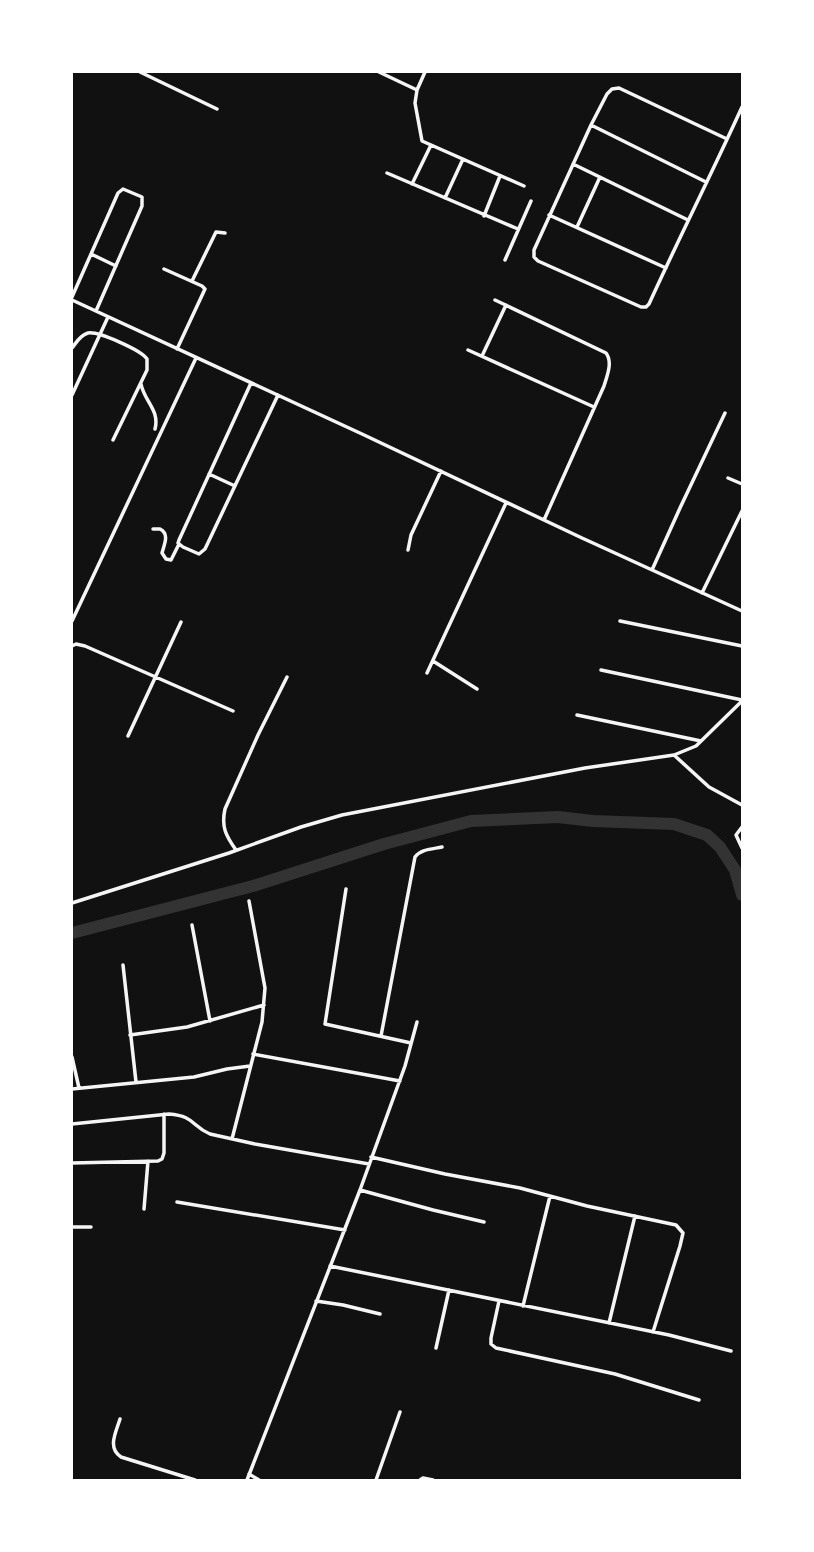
<svg xmlns="http://www.w3.org/2000/svg" width="814" height="1552" font-family="'Space Grotesk',sans-serif">
	<style>
		.lines { fill: none; stroke-linecap: round; stroke-linejoin: round }
		.river { stroke: #333; stroke-width: 12 }
		.minor { stroke: #f5f5f5; stroke-width: 3.5 }
	</style>
	<rect width="100%" height="100%" fill="#111"/>
	<g class="lines">
		<path class="river" d="M72,933L253,886L384,844L471,821L558,817L593,821L674,824L707,835L720,847L735,870L742,895"/>
		<path class="minor" d="M140,72L217,109
			M379,72L417,90
			M425,72L417,90L415,103L422,141L524,186
			M591,125L706,182
			M727,139L619,88L612,89L607,94L591,125L534,250V257L538,261L641,307H646L649,304C679,238 712,173 742,107
			M573,164L688,220
			M387,173L518,229
			M412,184L431,145
			M445,198L463,159
			M549,215L666,268
			M484,216L500,176
			M577,227L600,177
			M91,254L116,266
			M505,260L531,201
			M164,269L202,286L205,289L177,349
			M192,281L216,232L225,233
			M72,297L118,193L123,189L142,197V206L96,311
			M72,300L362,434L582,538L742,611
			M495,300L606,353C613,362 607,376 604,386L544,520
			M72,348C76,343 80,335 88,333C98,331 141,350 147,359V370L113,440
			M468,350L594,407
			M482,356L506,305
			M251,383L179,540L178,543L183,547L199,554L205,549L278,395
			M141,384C144,401 160,410 155,429
			M72,395L108,317
			M209,474L235,486
			M728,478L742,484
			M153,529H160C170,534 164,545 162,553L166,559L171,560L179,544
			M408,550L411,535L441,471
			M652,570L680,508L725,413
			M702,593L742,511
			M72,621L196,358
			M620,621L742,646
			M72,646L76,644L85,646L233,711
			M433,661L477,689
			M601,670L742,700
			M427,673L506,503
			M577,715L701,741
			M128,736L181,622
			M674,755L709,787L742,805
			M742,827L736,835L742,848
			M236,850C226,836 221,827 225,809L258,735L287,677
			M346,889L325,1024L411,1043
			M72,903L229,853L301,827L342,815L585,768L674,755L696,746L742,701
			M192,925L210,1021
			M123,965L136,1082
			M130,1035L187,1027L264,1005
			M381,1036L415,857C421,849 433,849 442,847
			M253,1054L400,1081
			M72,1057L79,1088
			M72,1089L194,1077L227,1069L250,1066
			M72,1124L169,1114C195,1116 191,1126 210,1134L255,1144L369,1164
			M232,1139L262,1022L265,988L249,901
			M371,1157L445,1174L520,1188L587,1206L676,1225L683,1233L680,1246L653,1332
			M72,1163L158,1161L162,1159L164,1153V1114
			M360,1190L433,1210L484,1222
			M177,1202L345,1230
			M144,1209L148,1161
			M72,1227H91
			M330,1266L669,1335L731,1351
			M316,1301L343,1305L380,1314
			M499,1301L491,1338V1344L496,1348L615,1374L699,1400
			M523,1306L550,1196
			M609,1323L635,1216
			M436,1348L449,1290
			M120,1419C116,1432 107,1448 121,1457L195,1480
			M249,1474L259,1480
			M247,1480L360,1190L405,1066L417,1022
			M376,1480L400,1412
			M420,1480L423,1478L433,1480"/>
	</g>
	<rect width="814" height="1552" fill="none" stroke="#ffffff" stroke-width="146"/>
</svg>
